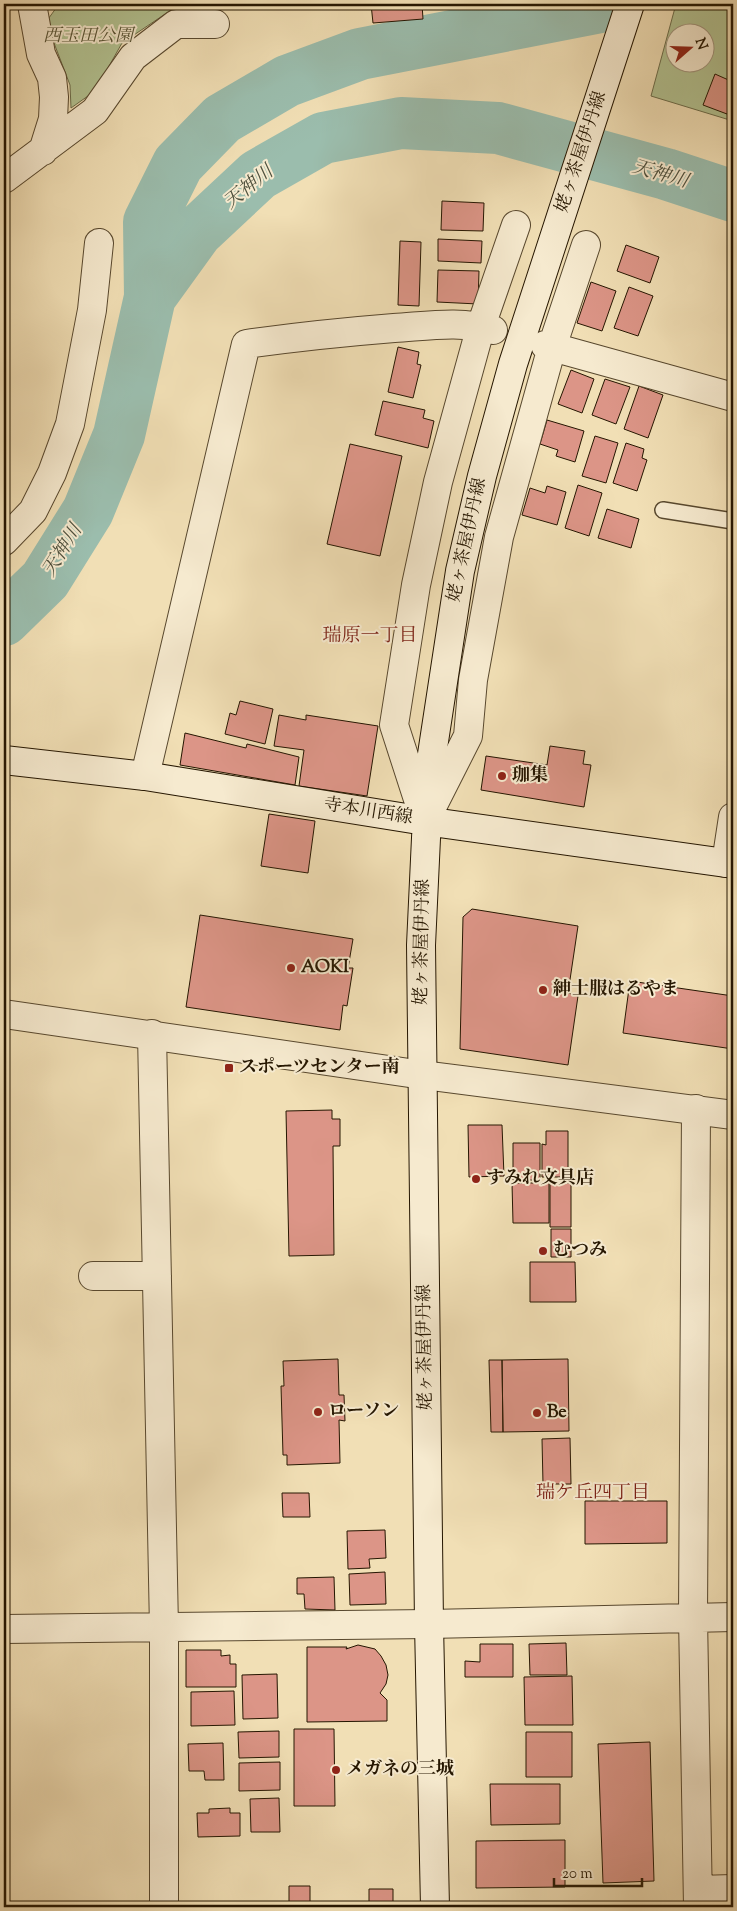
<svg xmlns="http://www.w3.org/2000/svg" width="737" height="1911" font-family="'Sorts Mill Goudy','Noto Serif JP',serif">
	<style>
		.green { fill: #b3c392; stroke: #6c6c4a; fill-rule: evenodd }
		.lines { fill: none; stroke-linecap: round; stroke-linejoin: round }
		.river { stroke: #9bbdad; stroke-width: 52 }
		.building { fill: #dc9587; stroke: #251601 }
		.service-casing { stroke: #58482e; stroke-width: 18 }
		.minor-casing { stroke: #58482e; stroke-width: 30 }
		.tertiary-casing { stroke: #58482e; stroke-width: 30 }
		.secondary-casing { stroke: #251601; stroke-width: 30 }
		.service { stroke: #f6eacf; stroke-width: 15 }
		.minor { stroke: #f6eacf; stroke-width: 28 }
		.tertiary { stroke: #f6eacf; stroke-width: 28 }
		.secondary { stroke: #f6eacf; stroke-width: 28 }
		.poi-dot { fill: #8f2418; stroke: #f6eacf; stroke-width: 2 }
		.labels { text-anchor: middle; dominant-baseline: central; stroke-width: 4; stroke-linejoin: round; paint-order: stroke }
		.park-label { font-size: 18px; font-style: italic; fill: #575334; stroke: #f6eacf }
		.street-label { font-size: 18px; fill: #251601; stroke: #f6eacf }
		.poi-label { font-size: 18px; font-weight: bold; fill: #251601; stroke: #f6eacf; text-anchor: start }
		.water-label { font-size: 19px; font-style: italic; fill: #4e503d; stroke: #f6eacf }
		.neighbourhood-label { font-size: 19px; fill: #7a1f14; stroke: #f6eacf }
	</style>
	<rect width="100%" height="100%" fill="#f1dfb5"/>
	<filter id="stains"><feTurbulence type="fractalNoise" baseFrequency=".004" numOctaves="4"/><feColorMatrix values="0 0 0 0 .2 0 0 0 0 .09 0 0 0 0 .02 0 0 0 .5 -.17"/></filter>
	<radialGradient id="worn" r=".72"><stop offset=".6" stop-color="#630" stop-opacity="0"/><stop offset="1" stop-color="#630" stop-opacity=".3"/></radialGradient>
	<path class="green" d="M59,4H180L122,43L95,91L71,108L70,85L46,22Z
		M676,4H733V121L651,96ZM674,32H704V62H674Z"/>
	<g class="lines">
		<path class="river" d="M150,297L149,222L178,164L222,119L287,81L360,54L616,4
			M4,620L45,580L88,511L119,435L150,297L197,232L258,175L323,138L401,123L498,128L666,174L733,196"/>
	</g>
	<path class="building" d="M371,4H422L423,19L373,23Z
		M715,74L733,82V99L727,114L703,105Z
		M442,201L484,203L483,231L441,230Z
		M438,239L482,241L481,263L438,261Z
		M400,241L421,242L419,306L398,305Z
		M626,245L659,257L650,283L617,271Z
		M438,270L479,271L478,304L437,302Z
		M591,282L616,291L602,331L577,323Z
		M629,287L653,296L638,336L614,328Z
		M398,347L419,352L417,364L421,365L413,398L388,392Z
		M571,370L594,379L582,413L558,404Z
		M605,379L630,387L616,424L592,415Z
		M639,386L663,395L648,438L624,429Z
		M383,401L425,410L423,418L434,421L428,448L375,435Z
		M547,420L584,431L575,462L556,456L558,450L540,444Z
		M595,436L618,443L606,483L582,476Z
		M626,443L644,449L642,458L647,460L637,491L613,483Z
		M350,444L402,456L380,556L327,544Z
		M578,485L602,493L589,536L565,528Z
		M547,486L566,492L557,525L522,515L530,488L545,493Z
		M607,509L639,519L631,548L598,538Z
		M240,701L273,709L265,744L225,734L230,713L236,715Z
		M279,715L306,720V715L378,726L367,796L299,786L304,750L274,746Z
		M185,733L246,748L247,744L299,757L295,785L180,765Z
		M550,746L585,751L583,764L591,765L584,807L481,790L486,756L547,765Z
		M269,814L315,821L308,873L261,866Z
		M472,909L578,926L568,993L578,996L568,1065L460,1049L463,917Z
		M200,915L353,939L348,968H353L347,1006L343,1005L340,1030L186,1007Z
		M630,981L733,996V1049L623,1033Z
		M332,1110V1119H340V1146H333L334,1255L289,1256L286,1111Z
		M468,1125H502L504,1176L469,1177Z
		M546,1131H568V1177H542V1144L546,1145Z
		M513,1143H540V1180H513Z
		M512,1183H549V1223H513Z
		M550,1183H571V1227H550Z
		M551,1229H571V1257H551Z
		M530,1262H575L576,1302H530Z
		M338,1359L339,1395H344L345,1421L339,1420L340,1463L287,1465V1455H283L281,1386H284L283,1361Z
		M568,1359L569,1431L503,1432L502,1360Z
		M489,1360H502L503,1432H491Z
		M570,1438L571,1484H543L542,1439Z
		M282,1493H309L310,1517H283Z
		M585,1501H667V1543L585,1544Z
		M385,1530L386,1558L369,1559L370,1568L348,1569L347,1531Z
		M385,1572L386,1604L350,1605L349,1574Z
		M334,1577L335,1610L305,1609L304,1594H297V1578Z
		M566,1643L567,1675H530L529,1644Z
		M480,1644H513V1677H465V1661L480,1662Z
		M358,1645L375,1649L381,1656L386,1665L388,1675L386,1684L380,1693L387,1700V1721L307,1722V1647H347L346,1649Z
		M186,1650H221V1656L230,1655V1664H236V1687H186Z
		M277,1674L278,1718L243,1719L242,1675Z
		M572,1676L573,1725H525L524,1677Z
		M234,1691L235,1725L191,1726V1692Z
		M294,1729H334L335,1806H294Z
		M279,1731V1757L239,1758L238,1732Z
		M526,1732H572V1777H526Z
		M650,1742L654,1881L603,1883L598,1744Z
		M223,1743L224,1780H205L204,1771H189L188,1744Z
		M280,1762V1790L239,1791V1763Z
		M490,1784H560V1824L491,1825Z
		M279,1798L280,1832H251L250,1799Z
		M230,1808V1813H240V1836L198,1837L197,1813H209V1809Z
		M565,1840V1887L476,1888V1841Z
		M289,1886H310V1907H289Z
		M369,1889H393V1907H369Z
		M562,1904L563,1907H531V1905Z"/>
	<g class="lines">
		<g class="service-casing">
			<path id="service" d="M663,510L733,521"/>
		</g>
		<g class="minor-casing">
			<path id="minor" d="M32,4L41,54L52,78L54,97L53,119L43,151
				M4,179L95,111L133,57L176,24H215
				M545,345L733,397
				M4,541L33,511L52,473L70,424L92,310L99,243
				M145,776L246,344C296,337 344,332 394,328C427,326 461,320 493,330
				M425,821L394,725L416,585L438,482L481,326L516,225
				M425,821L468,736L473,680L499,537L552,347L586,245
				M726,863L733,817
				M152,1034L164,1628V1907
				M696,1109L693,1616L698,1907
				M93,1276H157
				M4,1629L429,1624L733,1617
				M698,1890L733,1889"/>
		</g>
		<g class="tertiary-casing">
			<path id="tertiary" d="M4,1014L423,1075L733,1115"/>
		</g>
		<g class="secondary-casing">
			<path id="secondary" d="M4,760L145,776L425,821L733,864
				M435,1907L429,1624L421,945L429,774L460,571L482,476L513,364L630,4"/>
		</g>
		<use href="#service" class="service"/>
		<use href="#minor" class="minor"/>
		<use href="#tertiary" class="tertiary"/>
		<use href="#secondary" class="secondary"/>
	</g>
	<g class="poi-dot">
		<circle cx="502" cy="776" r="5"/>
		<circle cx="291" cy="968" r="5"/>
		<circle cx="543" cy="990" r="5"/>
		<rect x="224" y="1063" width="10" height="10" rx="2.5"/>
		<circle cx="476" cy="1179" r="5"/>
		<circle cx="543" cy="1251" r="5"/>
		<circle cx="318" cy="1412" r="5"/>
		<circle cx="537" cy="1413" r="5"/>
		<circle cx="336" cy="1770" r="5"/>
	</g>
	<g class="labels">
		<g class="park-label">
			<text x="88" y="37">西玉田公園</text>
		</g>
		<g class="street-label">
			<text transform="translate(582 152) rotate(-72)">姥ヶ茶屋伊丹線</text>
			<text transform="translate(468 540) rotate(-78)">姥ヶ茶屋伊丹線</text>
			<text transform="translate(368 812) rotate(9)">寺本川西線</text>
			<text transform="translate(423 942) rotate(-89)">姥ヶ茶屋伊丹線</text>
			<text transform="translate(426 1347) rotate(-91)">姥ヶ茶屋伊丹線</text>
		</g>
		<g class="poi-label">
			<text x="512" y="776">珈集</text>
			<text x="301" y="968">AOKI</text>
			<text x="553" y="990">紳士服はるやま</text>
			<text x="239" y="1068">スポーツセンター南</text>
			<text x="486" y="1179">すみれ文具店</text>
			<text x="553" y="1251">むつみ</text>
			<text x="328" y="1412">ローソン</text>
			<text x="547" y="1413">Be</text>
			<text x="346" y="1770">メガネの三城</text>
		</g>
		<g class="water-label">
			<text transform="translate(660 175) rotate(16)">天神川</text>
			<text transform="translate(249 188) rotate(-39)">天神川</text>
			<text transform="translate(63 551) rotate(-58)">天神川</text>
		</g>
		<g class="neighbourhood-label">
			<text x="370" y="636">瑞原一丁目</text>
			<text x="593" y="1493">瑞ケ丘四丁目</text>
		</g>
	</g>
	<rect width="737" height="1911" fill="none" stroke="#f1dfb5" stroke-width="20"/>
	<rect x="5" y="5" width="727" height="1901" fill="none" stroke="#251601" stroke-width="2.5"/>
	<rect x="10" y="10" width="717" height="1891" fill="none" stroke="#251601"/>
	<g transform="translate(690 48) rotate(70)"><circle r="24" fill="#f6eacf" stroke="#a2957d"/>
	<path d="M0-4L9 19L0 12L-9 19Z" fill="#8f2418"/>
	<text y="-8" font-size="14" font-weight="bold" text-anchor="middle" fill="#251601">N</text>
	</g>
	<path d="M554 1878v8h88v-8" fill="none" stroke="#251601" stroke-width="2.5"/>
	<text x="562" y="1878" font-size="15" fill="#251601" stroke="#f6eacf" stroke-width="4" paint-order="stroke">20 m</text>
	<rect width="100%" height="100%" filter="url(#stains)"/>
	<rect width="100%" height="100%" fill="url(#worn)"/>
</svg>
